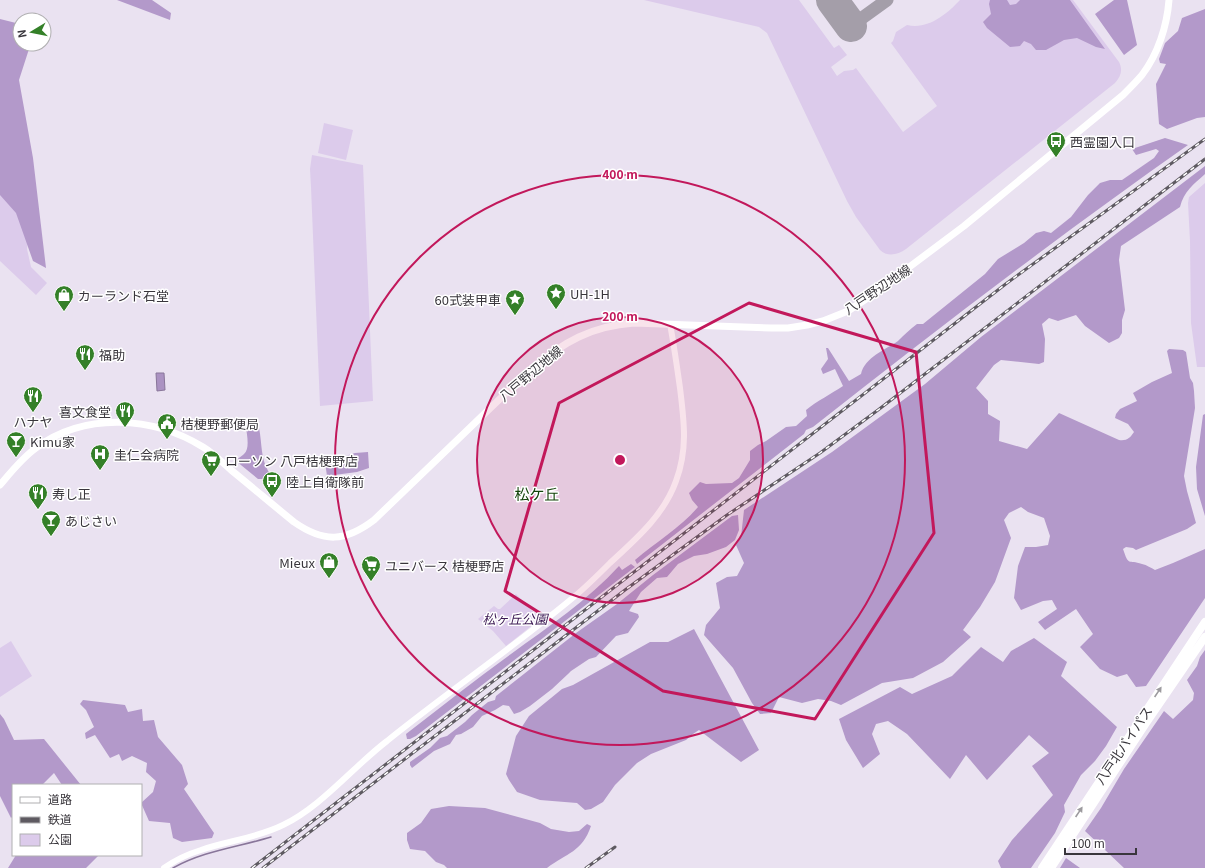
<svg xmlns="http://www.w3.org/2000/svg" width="1205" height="868" font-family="Georgia,'Noto Sans JP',serif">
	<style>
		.green { fill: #dccbeb }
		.forest { fill: #b399ca }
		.water { fill: #ab92c2; stroke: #89769a }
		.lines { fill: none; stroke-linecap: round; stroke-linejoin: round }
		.stream { stroke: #89769a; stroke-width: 1.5 }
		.taxiway { stroke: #a49ea9; stroke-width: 13 }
		.runway { stroke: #a49ea9; stroke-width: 32 }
		.secondary { stroke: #fff; stroke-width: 6 }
		.primary { stroke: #fff; stroke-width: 7 }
		.highway { stroke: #fff; stroke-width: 8 }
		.rail-casing { stroke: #5e5a61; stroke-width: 3 }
		.rail { stroke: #fff; stroke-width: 1.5; stroke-dasharray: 4.5; stroke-linecap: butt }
		.oneway { fill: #9c9a9e }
		.marked { fill: none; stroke: #c2185b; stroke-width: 3; stroke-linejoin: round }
		.ring { fill: none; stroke: #c2185b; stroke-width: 2 }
		.labels { text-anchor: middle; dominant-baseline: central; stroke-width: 3; stroke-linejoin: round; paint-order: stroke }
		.poi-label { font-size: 13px; fill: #39363c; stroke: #fff; text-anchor: start }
		.street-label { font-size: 13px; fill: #39363c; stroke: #fff }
		.park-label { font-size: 13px; font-style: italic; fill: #3a1752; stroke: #fff }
		.quarter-label { font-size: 15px; fill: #14440b; stroke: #fff }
		.centre { fill: #c2185b; stroke: #fff; stroke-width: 2 }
		.ring-label { font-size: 12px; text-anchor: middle; font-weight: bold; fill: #c2185b; stroke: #fff; stroke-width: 3; stroke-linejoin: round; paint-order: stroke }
	</style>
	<rect width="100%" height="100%" fill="#eae2f1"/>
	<path class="green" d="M644,0H799L834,48L839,45L847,55L831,67L837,76L844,71L853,70L856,68L903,132L937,106L891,43L893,41L896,32L907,25C928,30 947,14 960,0H1073L1119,62C1123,70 1121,76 1115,83L906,249C898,255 887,257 880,250L856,217L847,201L767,33L759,27Z
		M324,123L353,130L346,160L318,153Z
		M312,155L363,165L373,401L320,406L311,187L310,169Z
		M1205,183V367H1197L1191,323L1190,241L1188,203L1189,197Z
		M0,193L16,208L28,239L27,249L31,267L47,283L36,295L0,261Z
		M516,594L540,619L506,646L493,631L478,619L494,606L498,609H500Z
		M11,641L32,676L0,697V648Z"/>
	<path class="forest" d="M117,0H152L171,13L170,20Z
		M990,0H1007L1010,5L1016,4L1020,0H1070L1105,49L1096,47L1077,38L1064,40L1046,50H1036L1031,44L1024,41L1020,46L1010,47L987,28L983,22L991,14L989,4Z
		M1114,0H1127L1137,45L1124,55L1095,14Z
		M1205,9V117L1197,118L1167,129L1159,124L1156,84L1166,64L1160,63L1159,59L1165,43L1178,31L1182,18Z
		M0,19L20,24V44H41L39,48L29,49L19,80L33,158L46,268L33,261L16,213L0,195Z
		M1165,138L1188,145C1060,235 936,330 813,427L806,430L804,434L637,564L635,560C656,542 680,528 698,507L692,500L689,493L700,482L706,484L732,483L739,478L750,460V451L758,445L766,441L786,427L796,426L807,416L806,410C817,401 831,394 843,386L835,369L823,374L821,369L828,359L826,348H828L849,381L861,374C865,357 885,350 898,341C904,335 910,329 917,324H923L985,274L998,259L1024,243L1036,233L1044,231L1051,233L1071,217L1088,195L1100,183L1110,180H1122L1154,158L1159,151L1156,149L1136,155L1132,149Z
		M1205,166V174C1193,185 1184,191 1180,207L1121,246L1119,260L1125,310L1122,320V333L1119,338L1109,343L1085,326L1076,315L1058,321L1049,318L1042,324L1045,339L1044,362L1039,364L1001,360L994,365L976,388L988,401V414L1000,421L999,441L1027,449L1059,413L1119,440C1127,441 1130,438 1134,432L1128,424L1115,418L1116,414L1120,409L1137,401L1133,393L1152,382L1172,373L1167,351L1169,349L1183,350L1186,352L1190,378L1193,383L1194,391L1195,408L1184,476L1187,491L1196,523L1187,529L1136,550L1133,548L1126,547L1123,549C1129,567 1128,559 1142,564C1147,565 1151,568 1155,570L1173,563L1205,549V598L1146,686L1136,687L1127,674L1117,677L1100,669L1080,647L1093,634L1076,609L1045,630L1038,622L1057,609L1052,600L1043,601L1021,610L1014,598L1018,566L1025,547H1036L1048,545L1050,536L1044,518L1028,512L1021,507L1009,513L1004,520L1011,538L995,582L980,607L963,630L971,637L943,662L913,678L882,683L841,705L831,701L818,699L802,703L779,697L771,713L760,714L752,703L733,668L704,635L706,625L720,608L716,583L727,577L737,576L744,563L736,545L741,537L744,510L832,452L925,384L981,337Z
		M1205,414V516L1197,489L1196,467L1203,415Z
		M258,424C263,441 259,461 272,476L268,479H258L236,461C239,457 241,457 244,454C250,449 247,435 246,427L249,425Z
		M368,452L369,468L357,472L327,476L325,462L355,453Z
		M738,515L739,530L735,540L726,547L707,554L694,556L678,564L667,577L657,578L641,592L629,611L638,614L639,617L628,633L616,636L596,657L589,659L571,671L568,674L552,689L530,706L520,712L514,714L509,706L503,705L495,710L482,716L473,727L461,734L456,735L450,744L434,751L412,768L410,765V762L430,748L440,738L447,736L465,722L472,715L488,702L495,700L496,696L576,633L617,604L653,575L732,516Z
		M631,564L635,567L416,736L410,739H407L406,734C441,707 475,680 511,654C548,627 588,600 619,566L622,570Z
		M694,629L759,750L741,762L699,730L693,734L686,740L651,754L637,763L615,785L603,802L591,809L585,810L577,803L540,800L517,792L509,780L506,774L516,736L529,716L562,689L573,685L650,642H668Z
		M1034,638L1067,662L1061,676L1117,727L1106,746L1095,761L1081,775L1064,805L1065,812L1055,833L1031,868H1001L998,861L1012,840L1053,795L1032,766L1049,753L1029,735L987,780L966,755L950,779L907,734L888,721L876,724L872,734L880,754L863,768L846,740L839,719L900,687L912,694L952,676L981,647L1003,662L1011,651Z
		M1205,650V868H1124L1085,831L1101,808L1124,769L1164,711L1173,719L1193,700L1194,693L1187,680L1197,666L1200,657Z
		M83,700L125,705L128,712L142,709L143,721L154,720L158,737L182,765L188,784L184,789L214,833L212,838L182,842L173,838L170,823L149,821L141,803L153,792L156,781L146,772L147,763L132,756L122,761L119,754L110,758L95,735L86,739L85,733L94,727L86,710L80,704Z
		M0,714L4,719L14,740L44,739L81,785H62L54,773L42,785H13V816L11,818L0,796Z
		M449,806L485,808L540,823L551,829L569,832L579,831L587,824L591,826C582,852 567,853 547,868H447L444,865L436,862L425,851L410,849L407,840V833L421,823L431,809Z
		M16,855H99L86,868H8Z
		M1066,858L1080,868H1060Z"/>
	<path class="water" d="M156,373H164L165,390L157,391Z"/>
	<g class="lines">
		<path class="stream" d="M173,868C203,851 238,847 271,837"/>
		<path class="taxiway" d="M851,26L887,0"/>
		<path class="runway" d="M832,0L851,26"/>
		<path class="secondary" d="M164,868C175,860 188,854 201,850C227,841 257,838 283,825C321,807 353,767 387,741C449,691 514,647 575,596C587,586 599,574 610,563C636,539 664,515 676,481C688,449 684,421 680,388C677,367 674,345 670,324"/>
		<path class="primary" d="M0,485C11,472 22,458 36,448C85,412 153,416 203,447C213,453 222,462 231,470C252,487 273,505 294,522C324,543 345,542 374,520L531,369C564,342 591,326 634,323L771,328H788L807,325L823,321L848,311L872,295L964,226L1123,95C1129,89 1136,82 1142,75C1158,54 1167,26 1169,0"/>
		<path class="highway" d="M1042,868L1205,622
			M1051,868L1146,723L1205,637"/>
		<g class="rail-casing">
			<path id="rail" d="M252,868L1007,283L1205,139
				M263,868L625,590L727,515L820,453L878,410L1205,159
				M586,868L615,847"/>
		</g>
		<use href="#rail" class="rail"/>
	</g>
	<defs><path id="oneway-solid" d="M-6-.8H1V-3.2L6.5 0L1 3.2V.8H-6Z"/></defs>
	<g class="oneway">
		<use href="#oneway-solid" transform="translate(1158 692) rotate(-56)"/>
		<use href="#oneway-solid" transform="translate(1079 812) rotate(-56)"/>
	</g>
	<path class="marked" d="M749,303L916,352L934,533L815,719L663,691L505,591L559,403Z"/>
	<circle cx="620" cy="460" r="143" fill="#c2185b" fill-opacity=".12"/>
	<g class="ring">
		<circle cx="620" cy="460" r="143"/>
		<circle cx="620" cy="460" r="285"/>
	</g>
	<defs>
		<g id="bus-pin" transform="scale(1)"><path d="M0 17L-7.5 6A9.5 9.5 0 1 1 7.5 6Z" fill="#348028" stroke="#fff"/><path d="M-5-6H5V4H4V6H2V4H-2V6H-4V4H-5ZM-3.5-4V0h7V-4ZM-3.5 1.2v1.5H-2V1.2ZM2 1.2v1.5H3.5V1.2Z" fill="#fff"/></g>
		<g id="sight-pin" transform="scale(1)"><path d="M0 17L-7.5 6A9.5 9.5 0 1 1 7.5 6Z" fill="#348028" stroke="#fff"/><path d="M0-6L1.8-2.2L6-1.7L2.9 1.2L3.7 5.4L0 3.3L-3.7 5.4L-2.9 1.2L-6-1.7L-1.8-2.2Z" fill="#fff"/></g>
		<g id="shop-pin" transform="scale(1)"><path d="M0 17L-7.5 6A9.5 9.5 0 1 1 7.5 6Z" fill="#348028" stroke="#fff"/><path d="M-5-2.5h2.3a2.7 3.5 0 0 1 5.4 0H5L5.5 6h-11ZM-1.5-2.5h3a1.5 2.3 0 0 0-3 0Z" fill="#fff"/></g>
		<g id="restaurant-pin" transform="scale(1)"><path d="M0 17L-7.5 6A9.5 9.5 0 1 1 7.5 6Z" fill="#348028" stroke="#fff"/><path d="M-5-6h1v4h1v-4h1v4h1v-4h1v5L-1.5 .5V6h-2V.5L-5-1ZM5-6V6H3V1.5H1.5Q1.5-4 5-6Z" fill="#fff"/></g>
		<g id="civic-pin" transform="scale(1)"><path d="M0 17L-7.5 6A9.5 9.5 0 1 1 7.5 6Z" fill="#348028" stroke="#fff"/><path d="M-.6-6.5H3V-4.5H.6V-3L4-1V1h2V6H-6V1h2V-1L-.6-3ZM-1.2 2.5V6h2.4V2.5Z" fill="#fff"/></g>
		<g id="bar-pin" transform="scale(1)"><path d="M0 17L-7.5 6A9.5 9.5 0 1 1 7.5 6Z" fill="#348028" stroke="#fff"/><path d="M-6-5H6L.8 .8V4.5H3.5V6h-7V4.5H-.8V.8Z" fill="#fff"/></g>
		<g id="hospital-pin" transform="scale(1)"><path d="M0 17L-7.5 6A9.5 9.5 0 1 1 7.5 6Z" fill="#348028" stroke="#fff"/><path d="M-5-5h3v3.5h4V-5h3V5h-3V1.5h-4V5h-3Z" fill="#fff"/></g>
		<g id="supermarket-pin" transform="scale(1)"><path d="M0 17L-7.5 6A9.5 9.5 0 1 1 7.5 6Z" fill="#348028" stroke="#fff"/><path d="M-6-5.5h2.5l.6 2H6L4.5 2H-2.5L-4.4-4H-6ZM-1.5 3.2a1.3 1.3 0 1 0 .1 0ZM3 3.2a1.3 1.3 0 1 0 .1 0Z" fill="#fff"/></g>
	</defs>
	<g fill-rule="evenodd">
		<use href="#bus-pin" x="1056" y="141"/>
		<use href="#sight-pin" x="556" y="293"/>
		<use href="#shop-pin" x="64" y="295"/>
		<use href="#sight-pin" x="515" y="299"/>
		<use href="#restaurant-pin" x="85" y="354"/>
		<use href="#restaurant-pin" x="33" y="396"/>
		<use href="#restaurant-pin" x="125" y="411"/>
		<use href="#civic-pin" x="167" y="423"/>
		<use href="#bar-pin" x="16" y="441"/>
		<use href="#hospital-pin" x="100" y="454"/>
		<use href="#supermarket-pin" x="211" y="460"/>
		<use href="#bus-pin" x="272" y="481"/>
		<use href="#restaurant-pin" x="38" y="493"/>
		<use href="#bar-pin" x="51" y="520"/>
		<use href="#shop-pin" x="329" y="562"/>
		<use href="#supermarket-pin" x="371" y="565"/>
	</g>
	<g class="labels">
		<g class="poi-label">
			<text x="1070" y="141">西霊園入口</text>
			<text x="570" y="293">UH-1H</text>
			<text x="78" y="295">カーランド石堂</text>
			<text x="501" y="299" text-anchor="end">60式装甲車</text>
			<text x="99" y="354">福助</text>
			<text x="111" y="411" text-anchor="end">喜文食堂</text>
			<text x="33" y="421" text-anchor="middle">ハナヤ</text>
			<text x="181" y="423">桔梗野郵便局</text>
			<text x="30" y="441">Kimu家</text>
			<text x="114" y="454">圭仁会病院</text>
			<text x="225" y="460">ローソン 八戸桔梗野店</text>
			<text x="286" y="481">陸上自衛隊前</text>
			<text x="52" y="493">寿し正</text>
			<text x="65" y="520">あじさい</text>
			<text x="315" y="562" text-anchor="end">Mieux</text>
			<text x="385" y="565">ユニバース 桔梗野店</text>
		</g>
		<g class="street-label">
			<text transform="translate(877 289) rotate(-34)">八戸野辺地線</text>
			<text transform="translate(530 373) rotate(-40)">八戸野辺地線</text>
			<text transform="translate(1123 745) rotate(-56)">八戸北バイパス</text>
		</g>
		<g class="park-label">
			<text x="515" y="618">松ヶ丘公園</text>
		</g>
		<g class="quarter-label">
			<text x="537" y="493">松ケ丘</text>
		</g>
	</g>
	<circle cx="620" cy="460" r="6" class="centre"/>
	<g class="ring-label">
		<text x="620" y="179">400 m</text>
		<text x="620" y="321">200 m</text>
	</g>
	<rect x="12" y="784" width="130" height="72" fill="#ffffff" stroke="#b0afb1"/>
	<rect x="20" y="797" width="20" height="6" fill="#ffffff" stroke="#b0afb1"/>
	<text x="48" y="804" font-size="12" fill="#39363c">道路</text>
	<rect x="20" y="817" width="20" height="6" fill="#5e5a61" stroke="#b0afb1"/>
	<text x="48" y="824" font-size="12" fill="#39363c">鉄道</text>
	<rect x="20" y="834" width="20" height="12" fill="#dccbeb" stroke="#b0afb1"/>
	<text x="48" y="844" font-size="12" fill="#39363c">公園</text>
	<g transform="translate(32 32) rotate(260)"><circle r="19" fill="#ffffff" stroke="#b0afb1"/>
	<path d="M0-3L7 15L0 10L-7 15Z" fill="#348028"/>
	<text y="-6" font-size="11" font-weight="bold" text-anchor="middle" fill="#39363c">N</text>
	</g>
	<path d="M1065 848v6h71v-6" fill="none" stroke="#39363c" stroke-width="2"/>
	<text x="1071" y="848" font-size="12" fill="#39363c" stroke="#ffffff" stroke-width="3" paint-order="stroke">100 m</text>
</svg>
